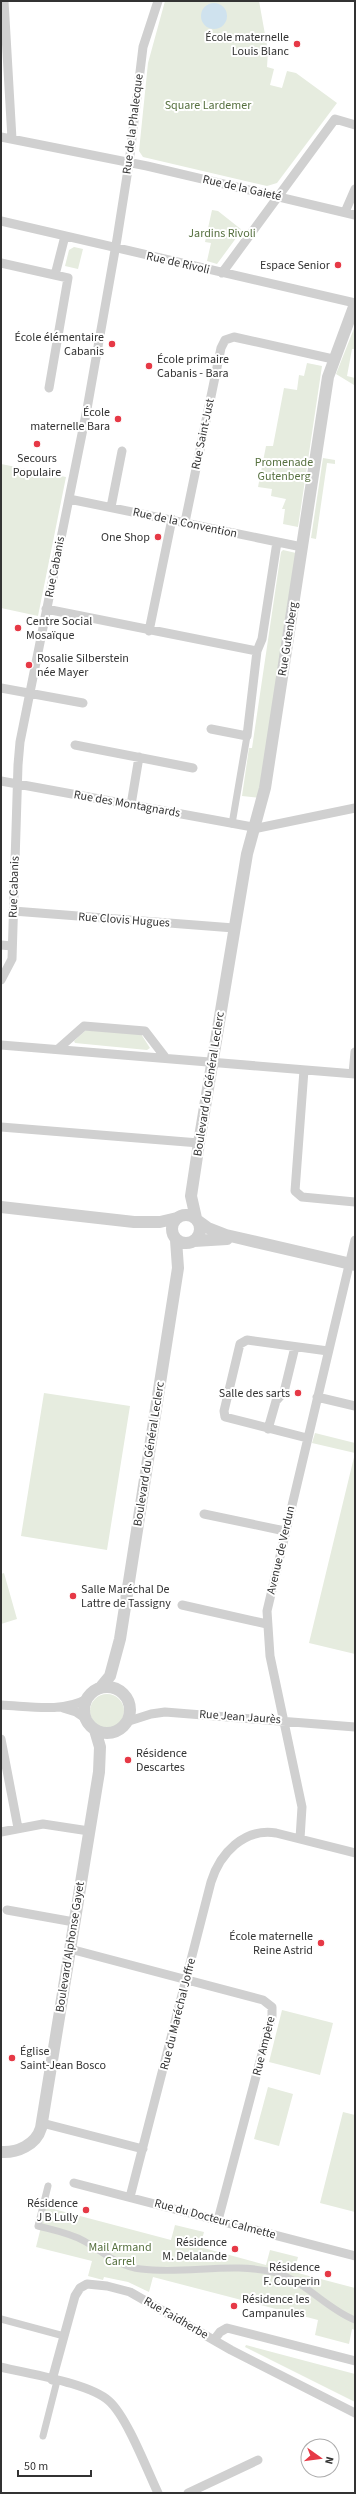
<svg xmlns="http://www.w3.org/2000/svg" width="356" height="2494" font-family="'Source Sans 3',sans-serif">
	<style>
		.green { fill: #e6ecdf }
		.water { fill: #cfe2ee }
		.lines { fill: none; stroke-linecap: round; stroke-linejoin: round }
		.pedestrian { stroke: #d0d0d0; stroke-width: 7 }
		.minor { stroke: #d0d0d0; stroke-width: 9 }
		.tertiary { stroke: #d0d0d0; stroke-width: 12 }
		.poi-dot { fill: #e63946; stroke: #fff; stroke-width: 1.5 }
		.labels { text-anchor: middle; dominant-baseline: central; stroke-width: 4; stroke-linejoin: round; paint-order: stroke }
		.poi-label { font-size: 12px; fill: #333; stroke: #fff; text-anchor: end }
		.park-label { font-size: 12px; fill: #56703f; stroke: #fff }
		.street-label { font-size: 12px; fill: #333; stroke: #fff }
	</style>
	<rect width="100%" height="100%" fill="#fff"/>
	<path class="green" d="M165,1H259L268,51L267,67L274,69L270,85L282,88L287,71L296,73L337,103L277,183L267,186L143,157L139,151L148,63Z
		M212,210L218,211L242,230L217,264L207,261L211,243L205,242Z
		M74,247L83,249L78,269L65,266L69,250Z
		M355,326V349H352L347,376L355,378L354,385L336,374Z
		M307,363L322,366L298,527L283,524L285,509H282L286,499L271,496L272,489L258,487L266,446H273L284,388L297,390L299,375L304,376Z
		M323,458L335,460V464L327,463L316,539L311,538Z
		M1,464L66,477L38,616L1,608Z
		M283,550L296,553L260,798L242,796L249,748H252L281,552Z
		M86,1030L141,1034L150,1048L147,1050L75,1043L74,1041Z
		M44,1393L130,1406L107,1550L21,1536Z
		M315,1433L355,1443V1654L309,1643L355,1453L312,1443Z
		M4,1573L17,1619L1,1624V1574Z
		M90 1711a17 17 0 1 1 34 0a17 17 0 1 1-34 0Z
		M282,2010L333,2023L320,2075L269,2062Z
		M268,2087L293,2094L279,2146L254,2139Z
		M343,2112L355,2115V2212L320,2203Z
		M46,2207L171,2240L175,2225L204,2232L200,2247L266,2265L270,2250L298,2257L294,2272L355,2288V2330L352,2329L349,2344L315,2335L318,2320L153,2277L149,2292L128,2282L104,2277L103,2280L88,2276L92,2261L36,2247Z
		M246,2345L355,2374V2402L245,2347Z"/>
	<path class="water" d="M201 16a13 13 0 1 1 26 0a13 13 0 1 1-26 0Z"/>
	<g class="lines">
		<path class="pedestrian" d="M232,824L247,736
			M48,2186L38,2226C53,2230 70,2233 84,2241C102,2251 119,2267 141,2269C186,2275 232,2261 277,2273C306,2282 327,2309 355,2320
			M1,2319L64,2336
			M43,2436L57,2381"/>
		<path class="minor" d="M4,1L12,139
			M1,137L147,166L355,215
			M345,212L355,189
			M1,221L355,303
			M1,263L68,278L49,388
			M222,273L335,119L355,125
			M55,275L65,236
			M69,499L302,547
			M111,507L122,451
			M185,522L221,348L225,340L234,337L333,359
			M46,609L257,651
			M149,631L172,519
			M1,688L83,703
			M211,729L247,736L257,651L262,639L277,542
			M75,745L193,768
			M1,781L258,828L355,808
			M131,805L139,757
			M13,911L234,928
			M1,945L12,946
			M1,980L12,959L18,765L20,742L87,409L117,239L129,163L143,47L158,1
			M1,1045L355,1074
			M58,1049L84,1026L145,1031L165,1057
			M304,1070L295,1191L302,1197L355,1202
			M353,1074L355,1052
			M1,1127L199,1143
			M317,1397L355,1406
			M268,1429L276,1401L284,1392L295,1347
			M307,1438L225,1417L224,1411L240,1344L247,1340L328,1351
			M204,1514L285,1531
			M182,1605L267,1624
			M1,1705C28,1706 62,1713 87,1699
			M63,1708L76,1712L85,1718
			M126,1722L151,1714L165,1712L355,1727
			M1,1739L18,1828
			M1,1832L43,1824L89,1831
			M300,1839L302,1807L270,1656L267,1611L355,1240
			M7,1910L74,1922
			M70,1949L263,2000L272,2007V2016L218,2220
			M42,2123L143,2149
			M74,2183L355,2256
			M130,2197L211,1882C220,1853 244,1828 276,1833L355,1853
			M214,2340L220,2332L227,2328L355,2361
			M1,2367C29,2374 89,2383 109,2401C127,2417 147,2470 158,2493
			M52,2380L75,2296L80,2288L87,2284L107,2286L130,2292L231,2350L355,2413
			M188,2493L258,2460"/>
		<path class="tertiary" d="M1,1207L134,1222H160L177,1218
			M172 1229a14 14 0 1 1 28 0a14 14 0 1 1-28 0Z
			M196,1218L191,1196L199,1143L247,854L265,788L328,377L355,304
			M197,1220L208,1228L226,1235L355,1265
			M194,1241L227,1239
			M84 1710a23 23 0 1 1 46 0a23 23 0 1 1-46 0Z
			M100,1688L110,1676L120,1639L178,1268L176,1240
			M1,2152C17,2153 36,2145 41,2128L99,1772L100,1747L95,1730"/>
	</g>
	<g class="poi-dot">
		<circle cx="297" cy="44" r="4"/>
		<circle cx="338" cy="265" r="4"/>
		<circle cx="112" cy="344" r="4"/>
		<circle cx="149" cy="366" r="4"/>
		<circle cx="118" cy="419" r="4"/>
		<circle cx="37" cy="444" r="4"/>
		<circle cx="158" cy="537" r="4"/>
		<circle cx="18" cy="628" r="4"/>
		<circle cx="29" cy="665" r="4"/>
		<circle cx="298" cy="1393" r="4"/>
		<circle cx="73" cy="1596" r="4"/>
		<circle cx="128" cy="1760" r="4"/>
		<circle cx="321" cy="1943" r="4"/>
		<circle cx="12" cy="2058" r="4"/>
		<circle cx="86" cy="2210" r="4"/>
		<circle cx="235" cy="2249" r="4"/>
		<circle cx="328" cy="2274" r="4"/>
		<circle cx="234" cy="2306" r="4"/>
	</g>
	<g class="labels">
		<g class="poi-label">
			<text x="289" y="37">École maternelle<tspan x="289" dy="14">Louis Blanc</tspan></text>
			<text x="330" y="265">Espace Senior</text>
			<text x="104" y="337">École élémentaire<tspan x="104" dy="14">Cabanis</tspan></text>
			<text x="157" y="359" text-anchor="start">École primaire<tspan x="157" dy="14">Cabanis - Bara</tspan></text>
			<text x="110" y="412">École<tspan x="110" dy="14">maternelle Bara</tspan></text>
			<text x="37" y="458" text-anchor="middle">Secours<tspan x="37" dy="14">Populaire</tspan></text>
			<text x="150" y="537">One Shop</text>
			<text x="26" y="621" text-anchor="start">Centre Social<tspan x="26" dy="14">Mosaïque</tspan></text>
			<text x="37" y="658" text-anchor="start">Rosalie Silberstein<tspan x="37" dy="14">née Mayer</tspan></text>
			<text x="290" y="1393">Salle des sarts</text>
			<text x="81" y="1589" text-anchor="start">Salle Maréchal De<tspan x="81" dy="14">Lattre de Tassigny</tspan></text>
			<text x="136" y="1753" text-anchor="start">Résidence<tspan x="136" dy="14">Descartes</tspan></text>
			<text x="313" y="1936">École maternelle<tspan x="313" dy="14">Reine Astrid</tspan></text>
			<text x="20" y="2051" text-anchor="start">Église<tspan x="20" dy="14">Saint-Jean Bosco</tspan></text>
			<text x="78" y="2203">Résidence<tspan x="78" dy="14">J B Lully</tspan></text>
			<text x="227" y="2242">Résidence<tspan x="227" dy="14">M. Delalande</tspan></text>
			<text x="320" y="2267">Résidence<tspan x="320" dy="14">F. Couperin</tspan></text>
			<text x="242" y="2299" text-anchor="start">Résidence les<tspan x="242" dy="14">Campanules</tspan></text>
		</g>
		<g class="park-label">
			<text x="208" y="105">Square Lardemer</text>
			<text x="222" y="233">Jardins Rivoli</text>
			<text x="284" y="462">Promenade<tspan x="284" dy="14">Gutenberg</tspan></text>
			<text x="120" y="2247">Mail Armand<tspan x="120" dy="14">Carrel</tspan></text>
		</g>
		<g class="street-label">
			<text transform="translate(133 124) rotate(-83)">Rue de la Phalecque</text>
			<text transform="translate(242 188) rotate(13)">Rue de la Gaieté</text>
			<text transform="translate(178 263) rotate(13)">Rue de Rivoli</text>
			<text transform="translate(203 434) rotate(-78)">Rue Saint-Just</text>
			<text transform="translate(185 523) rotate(12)">Rue de la Convention</text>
			<text transform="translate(55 567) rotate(-79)">Rue Cabanis</text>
			<text transform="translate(288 639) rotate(-81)">Rue Gutenberg</text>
			<text transform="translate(127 804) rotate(10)">Rue des Montagnards</text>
			<text transform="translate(14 887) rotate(-88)">Rue Cabanis</text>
			<text transform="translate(124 920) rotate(4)">Rue Clovis Hugues</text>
			<text transform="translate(209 1084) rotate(-81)">Boulevard du Général Leclerc</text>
			<text transform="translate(149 1454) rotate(-81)">Boulevard du Général Leclerc</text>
			<text transform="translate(281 1550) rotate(-77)">Avenue de Verdun</text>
			<text transform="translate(240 1717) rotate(4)">Rue Jean Jaurès</text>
			<text transform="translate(70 1947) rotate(-81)">Boulevard Alphonse Gayet</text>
			<text transform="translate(178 2014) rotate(-76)">Rue du Maréchal Joffre</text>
			<text transform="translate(264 2046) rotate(-76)">Rue Ampère</text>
			<text transform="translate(215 2219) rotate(15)">Rue du Docteur Calmette</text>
			<text transform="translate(176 2318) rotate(30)">Rue Faidherbe</text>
		</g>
	</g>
	<rect width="356" height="2494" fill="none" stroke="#333333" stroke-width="4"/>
	<g transform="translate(320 2458) rotate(104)"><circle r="19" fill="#ffffff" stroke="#adadad"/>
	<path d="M0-3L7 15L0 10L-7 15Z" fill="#e63946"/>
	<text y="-6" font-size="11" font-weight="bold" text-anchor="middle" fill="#333333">N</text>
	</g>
	<path d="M18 2470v6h73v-6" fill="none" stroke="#333333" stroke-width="2"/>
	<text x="24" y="2470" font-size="12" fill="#333333" stroke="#ffffff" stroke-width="3" paint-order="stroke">50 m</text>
</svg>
